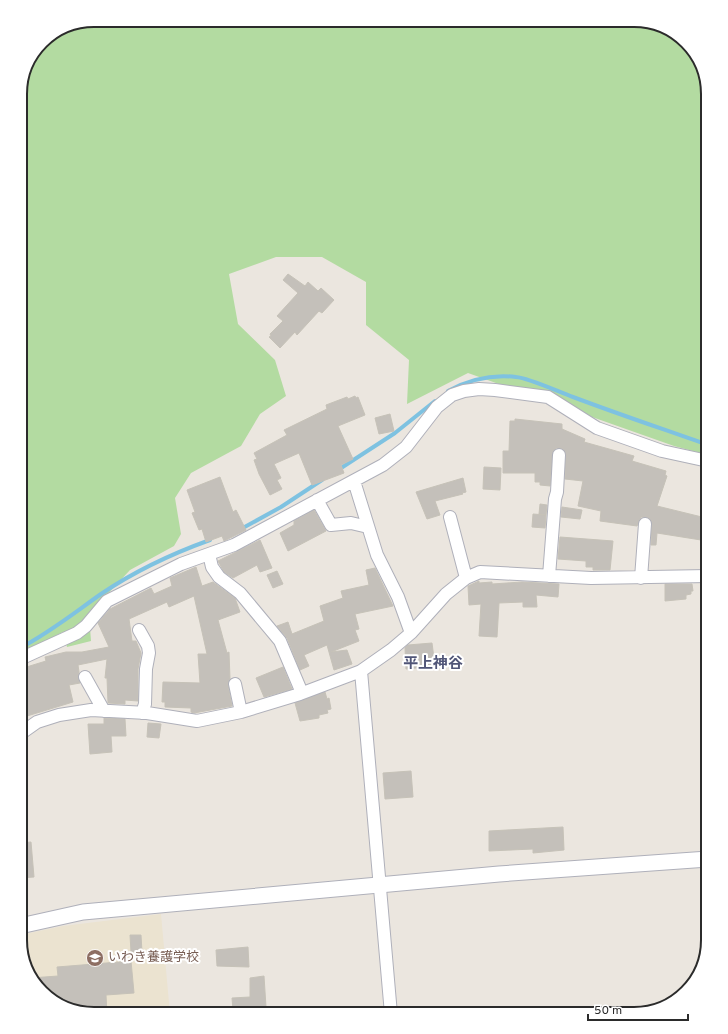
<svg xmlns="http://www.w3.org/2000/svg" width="728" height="1034" font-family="Overpass,'Noto Sans JP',sans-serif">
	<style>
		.education { fill: #ebe3d0 }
		.green { fill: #b3dba1 }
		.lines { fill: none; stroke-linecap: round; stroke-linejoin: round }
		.stream { stroke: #7ec2e1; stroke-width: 4 }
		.building { fill: #c4c0ba; stroke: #c6c2b8 }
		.minor-casing { stroke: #afb0ba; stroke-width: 14 }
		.tertiary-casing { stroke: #afb0ba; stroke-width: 17 }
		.minor { stroke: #fff; stroke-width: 12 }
		.tertiary { stroke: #fff; stroke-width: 15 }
		.labels { text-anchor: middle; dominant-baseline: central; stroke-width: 4; stroke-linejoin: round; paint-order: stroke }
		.education-label { font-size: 13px; fill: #785e54; stroke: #fff; text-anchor: start }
		.quarter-label { font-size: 15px; font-weight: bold; fill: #505577; stroke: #fff }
		.rim { fill: none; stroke: #2b2b2b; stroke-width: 2 }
	</style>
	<rect width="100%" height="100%" fill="#ebe6df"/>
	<path class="education" d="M161,914L170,1014H90L57,1004L30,977L20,935L63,926Z"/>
	<path class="green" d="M94,20H638L671,30L698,57L708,94V455L674,446L468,373L407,404L409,360L366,325V282L322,257H276L229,274L238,324L275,360L286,396L260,414L241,446L191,473L175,498L181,534L174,546L130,570L89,614L91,641L67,647L63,632L26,651L20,656V89L28,61L45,39Z"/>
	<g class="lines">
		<path class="stream" d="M448,391C470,379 491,374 516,377C529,378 559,392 573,397C618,414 663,429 708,445
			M338,470L395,433L435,401
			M241,529L281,507L322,480
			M20,648C49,633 74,613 101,594C135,571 171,554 210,540"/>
	</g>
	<path class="building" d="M288,274L305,286L308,282L318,291L321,288L334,300L322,313L319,311L297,335L295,332L280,348L269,337L271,336L270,334L283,321L277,316L298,293L283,280Z
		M355,396L356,398L358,397L365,415L338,426L353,459L341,465L344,473L312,485L299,453L274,464L281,478L277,480L282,489L270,495L259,474L254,460L257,459L254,453L287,435L284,430L327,409L326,405L347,397L348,399Z
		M390,414L394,431L379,434L375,418Z
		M515,419L562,424V429L585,439L584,442L634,456L632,461L666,471L665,475L667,476L657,506L706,518L701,540L657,533L656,545H651L652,524L649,518L641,517L637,526L600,521L601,511L578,506L583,481L565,479L566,455L563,449L556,448L553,451L550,486L540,485V482H535V473H503V451H509L510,421H515Z
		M484,467L501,468L500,490L483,489Z
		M220,477L233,512L236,510L246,530L224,541L222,536L206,542L202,529L199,530L192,513L195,512L187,490Z
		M463,478L466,492L462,493L463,494L435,501L440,515L427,519L416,492Z
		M540,504L547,505L546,515L539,514Z
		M562,507L582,510L580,519L561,517Z
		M314,510L326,531L288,551L280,533L294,525V521Z
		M533,514L546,515L545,528L532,527Z
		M560,537L613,541L610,570H593V567H586V561L558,559Z
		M260,540L272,568L260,572L257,565L233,578L224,572L218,561Z
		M196,567L202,586L213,582L235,598L240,612L218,620L227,653L229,652L230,679L228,685L232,706L194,713L191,712V708L165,707V702H162L163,682L200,683L198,654H207L194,596L169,607L167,602L129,619L132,641H136L141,653L138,669V701L125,700V704L108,703L107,678H105L107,659L78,665L79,672L78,677L80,683L69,685L73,702L27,716L20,688V669L46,661L45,657L66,652H82L109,647L98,623L110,609L151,588L154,594L172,586L170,578Z
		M375,568L393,606L355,614L359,629L355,630L359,641L331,652L347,650L352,664L334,670L327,645L304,655L309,666L300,670L287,638L277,626L288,622L292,634L324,621L320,606L343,598L341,591L369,585L366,570Z
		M277,571L283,584L273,588L267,575Z
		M479,581V583L492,582V584L522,582L559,584L558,597L536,595L537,607H523V602L499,603L497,637L479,636L481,604L469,605L468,586Z
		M665,584H692L693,591H691V594L686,595V599L665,601Z
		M432,643L435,666L406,669L405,648L408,645Z
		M283,667L292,689L264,697L256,678Z
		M325,692L327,699L329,698L331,709L327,710L328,713L319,715V718L300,721L295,703Z
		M104,718L125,719L126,736H111L112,752L90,754L88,724H104Z
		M148,723L161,724L159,738L147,737Z
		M411,771L413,797L385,799L383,773Z
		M563,827L564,850L533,853V849L489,851V831Z
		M31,842L34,877L20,878V843Z
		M130,935H141L142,952H131Z
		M248,947L249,967L217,966L216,950Z
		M131,961L134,993L106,995L107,1014H90L57,1004L31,978L58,976L57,967Z
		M264,976L266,1007L233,1010L232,998L250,997V978Z"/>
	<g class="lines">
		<g class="minor-casing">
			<path id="minor" d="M354,481L377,555L398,597L411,633
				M317,500L331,525L351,523L368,527
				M450,517L466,578
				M209,554L212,567L219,577L240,593L280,641L302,693
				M549,576L555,499L557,492L559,455
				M641,578L645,524
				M139,630L148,646L149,653L146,669L145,704L142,713
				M20,659L77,633L86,626L107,601L181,564L234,545L383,465L406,447L437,407L452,395L464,391L479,389L495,390L548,397L597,428L662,451L708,461
				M361,671L391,1014
				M85,677L104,711
				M235,684L241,712
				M20,734L37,722L59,715L91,710L147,713L197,721L241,712L300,694L361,671L391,650L411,633L446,594L466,578L480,572L591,578L708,576"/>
		</g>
		<g class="tertiary-casing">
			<path id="tertiary" d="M20,926L83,912L499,874L708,859"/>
		</g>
		<use href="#minor" class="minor"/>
		<use href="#tertiary" class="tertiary"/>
	</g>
	<defs>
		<g id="school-disc" transform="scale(0.9)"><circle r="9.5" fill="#8d6e63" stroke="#fff"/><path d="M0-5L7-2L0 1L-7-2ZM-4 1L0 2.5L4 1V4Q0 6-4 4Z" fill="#fff"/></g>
	</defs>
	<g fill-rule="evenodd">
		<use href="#school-disc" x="95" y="958"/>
	</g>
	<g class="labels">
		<g class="education-label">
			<text x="108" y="958">いわき養護学校</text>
		</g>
		<g class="quarter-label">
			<text x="433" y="664">平上神谷</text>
		</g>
	</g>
	<path d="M0 0H728V1034H0ZM94 27H634A67 67 0 0 1 701 94V940A67 67 0 0 1 634 1007H94A67 67 0 0 1 27 940V94A67 67 0 0 1 94 27Z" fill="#fff" fill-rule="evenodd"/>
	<path class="rim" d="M94 27H634A67 67 0 0 1 701 94V940A67 67 0 0 1 634 1007H94A67 67 0 0 1 27 940V94A67 67 0 0 1 94 27Z"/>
	<path d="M588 1014v6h100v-6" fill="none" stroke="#2b2b2b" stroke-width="2"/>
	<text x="594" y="1014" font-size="12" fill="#2b2b2b" stroke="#ffffff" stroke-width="3" paint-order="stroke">50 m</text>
</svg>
